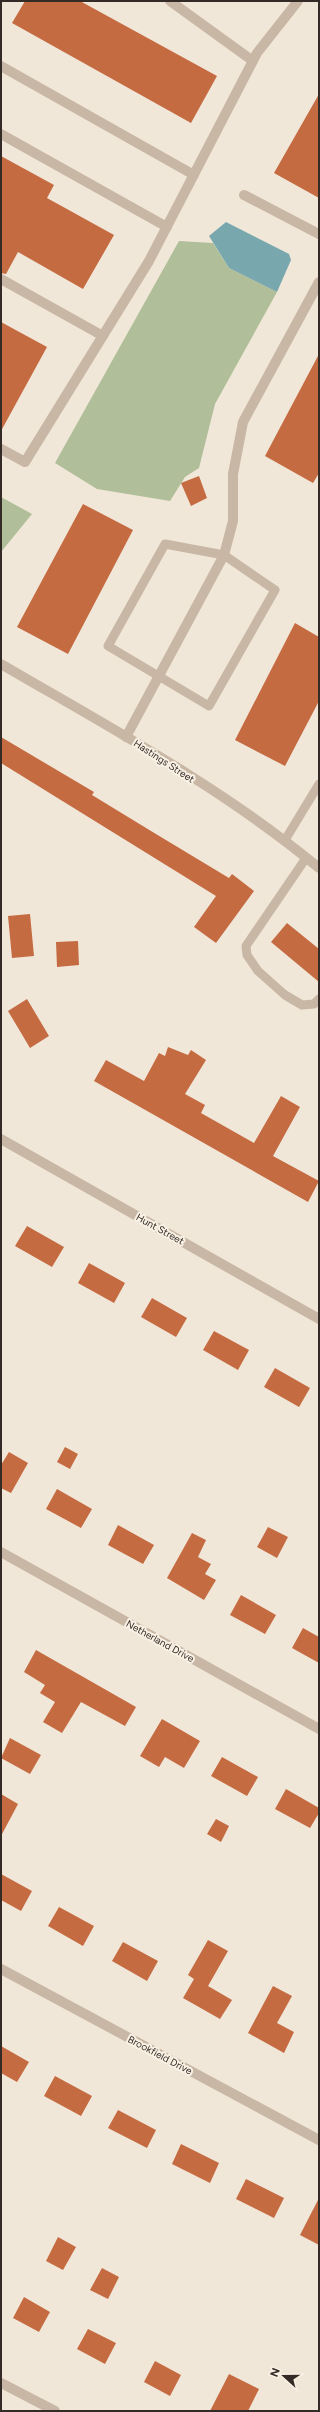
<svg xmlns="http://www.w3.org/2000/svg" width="320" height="2412" font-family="Figtree,sans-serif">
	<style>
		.green { fill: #b0bf99 }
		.water { fill: #78a8ae }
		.building { fill: #c56b42 }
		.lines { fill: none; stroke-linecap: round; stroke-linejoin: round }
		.service { stroke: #c9b7a5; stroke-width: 9 }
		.minor { stroke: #c9b7a5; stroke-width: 10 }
		.labels { text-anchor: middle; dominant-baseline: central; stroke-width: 4; stroke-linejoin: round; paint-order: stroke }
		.street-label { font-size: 10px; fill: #342b26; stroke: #f9f1e4 }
	</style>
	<rect width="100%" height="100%" fill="#f1e7d8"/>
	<path class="green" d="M179,241L213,243L229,268L277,292L215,404L199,468L185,477L170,501L97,489L55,463Z
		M1,497L32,514L1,552Z"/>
	<path class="water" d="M226,222L289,254L291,260L277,292L229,268L209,236Z"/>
	<path class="building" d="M25,1H80L217,76L191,123L12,23Z
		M319,94V198L274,173Z
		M1,156L54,185L47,198L114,235L83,289L18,252L6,274L1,273Z
		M1,322L47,347L1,431Z
		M319,354V473L313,483L265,456Z
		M199,476L207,498L191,506L181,483Z
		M83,504L133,530L68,654L17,627Z
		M295,623L319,637V701L285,766L235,740Z
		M1,737L94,792L92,795L151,831L229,878L232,874L254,891L216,943L194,927L216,896L1,763Z
		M30,914L34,956L12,958L8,916Z
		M287,923L319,949V982L271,942Z
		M78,941L79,965L57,967L56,942Z
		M27,999L49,1036L30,1048L8,1011Z
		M168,1047L188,1055L191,1050L206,1060L185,1094L205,1105L201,1113L254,1143L281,1096L300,1107L273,1156L319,1181L308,1202L94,1081L106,1060L144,1081L159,1053L165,1056Z
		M27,1226L64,1247L52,1267L15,1246Z
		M89,1263L125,1283L114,1303L78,1283Z
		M152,1298L187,1318L176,1337L141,1317Z
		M214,1331L249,1350L238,1370L203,1350Z
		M275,1368L310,1388L299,1407L264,1387Z
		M65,1447L78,1454L70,1469L57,1462Z
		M9,1452L28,1463L11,1493L1,1488V1465Z
		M57,1489L92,1509L81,1528L46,1509Z
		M118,1525L154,1545L143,1564L108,1545Z
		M268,1527L288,1537L277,1558L257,1547Z
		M192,1533L206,1540L198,1557L211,1564L205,1574L216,1580L204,1600L167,1578Z
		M241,1595L276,1615L265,1634L230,1615Z
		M303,1628L319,1637V1663L292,1648Z
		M36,1650L136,1707L125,1726L81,1702L62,1733L43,1722L55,1702L40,1693L45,1685L24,1672Z
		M162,1719L200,1741L184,1768L165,1757L159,1767L140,1756Z
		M10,1738L41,1755L30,1774L1,1758Z
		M222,1757L258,1777L247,1796L211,1776Z
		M286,1789L319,1808V1813L310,1828L275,1809Z
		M1,1794L18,1804L1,1836Z
		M216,1819L229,1826L221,1842L207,1834Z
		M1,1874L32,1891L21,1911L1,1900Z
		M59,1907L94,1926L83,1946L48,1926Z
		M208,1940L228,1951L208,1986L232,2000L220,2019L183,1998L194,1979L188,1975Z
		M123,1942L158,1961L147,1981L112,1961Z
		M273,1986L292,1996L277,2023L294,2032L284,2053L248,2033Z
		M1,2046L29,2062L17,2082L1,2073Z
		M55,2076L92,2096L81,2116L44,2096Z
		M118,2110L156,2130L147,2148L108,2128Z
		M181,2144L219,2163L210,2183L172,2164Z
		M246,2179L284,2198L274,2218L236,2199Z
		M319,2198V2245L300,2235Z
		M58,2237L76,2247L63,2270L46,2261Z
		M102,2268L119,2277L108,2299L90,2290Z
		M24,2297L50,2312L39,2332L13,2318Z
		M88,2329L116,2343L105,2364L77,2349Z
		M155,2361L181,2375L170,2396L144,2382Z
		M229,2374L259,2389L248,2411H210Z"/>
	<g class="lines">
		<path class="service" d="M165,544L224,555L275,590L209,706L108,646Z
			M285,840L319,784
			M306,858L246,946L247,955L258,971L285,995L302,1005L314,1004L319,999"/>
		<path class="minor" d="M170,1L253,61
			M1,66L194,175
			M1,134L167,227
			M244,195L319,234
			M1,279L103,336
			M1,449L25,462L149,261L257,53L298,1
			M1,664C109,727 223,788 319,868
			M126,737L224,555L233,521V474L243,422L319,282
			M1,1139L319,1319
			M1,1552L319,1729
			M1,1969L319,2140
			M1,2383L55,2411"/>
	</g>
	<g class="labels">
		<g class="street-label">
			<text transform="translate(164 761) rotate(33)">Hastings Street</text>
			<text transform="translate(160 1229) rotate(29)">Hunt Street</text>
			<text transform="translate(160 1641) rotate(29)">Netherland Drive</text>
			<text transform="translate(160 2055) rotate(28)">Brookfield Drive</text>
		</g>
	</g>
	<rect width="320" height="2412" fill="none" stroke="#342b26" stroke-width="4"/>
	<g transform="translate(284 2376) rotate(291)" stroke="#f9f1e4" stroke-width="3" paint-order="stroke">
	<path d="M0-3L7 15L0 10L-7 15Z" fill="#342b26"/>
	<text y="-6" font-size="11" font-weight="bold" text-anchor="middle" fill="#342b26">N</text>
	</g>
</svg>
